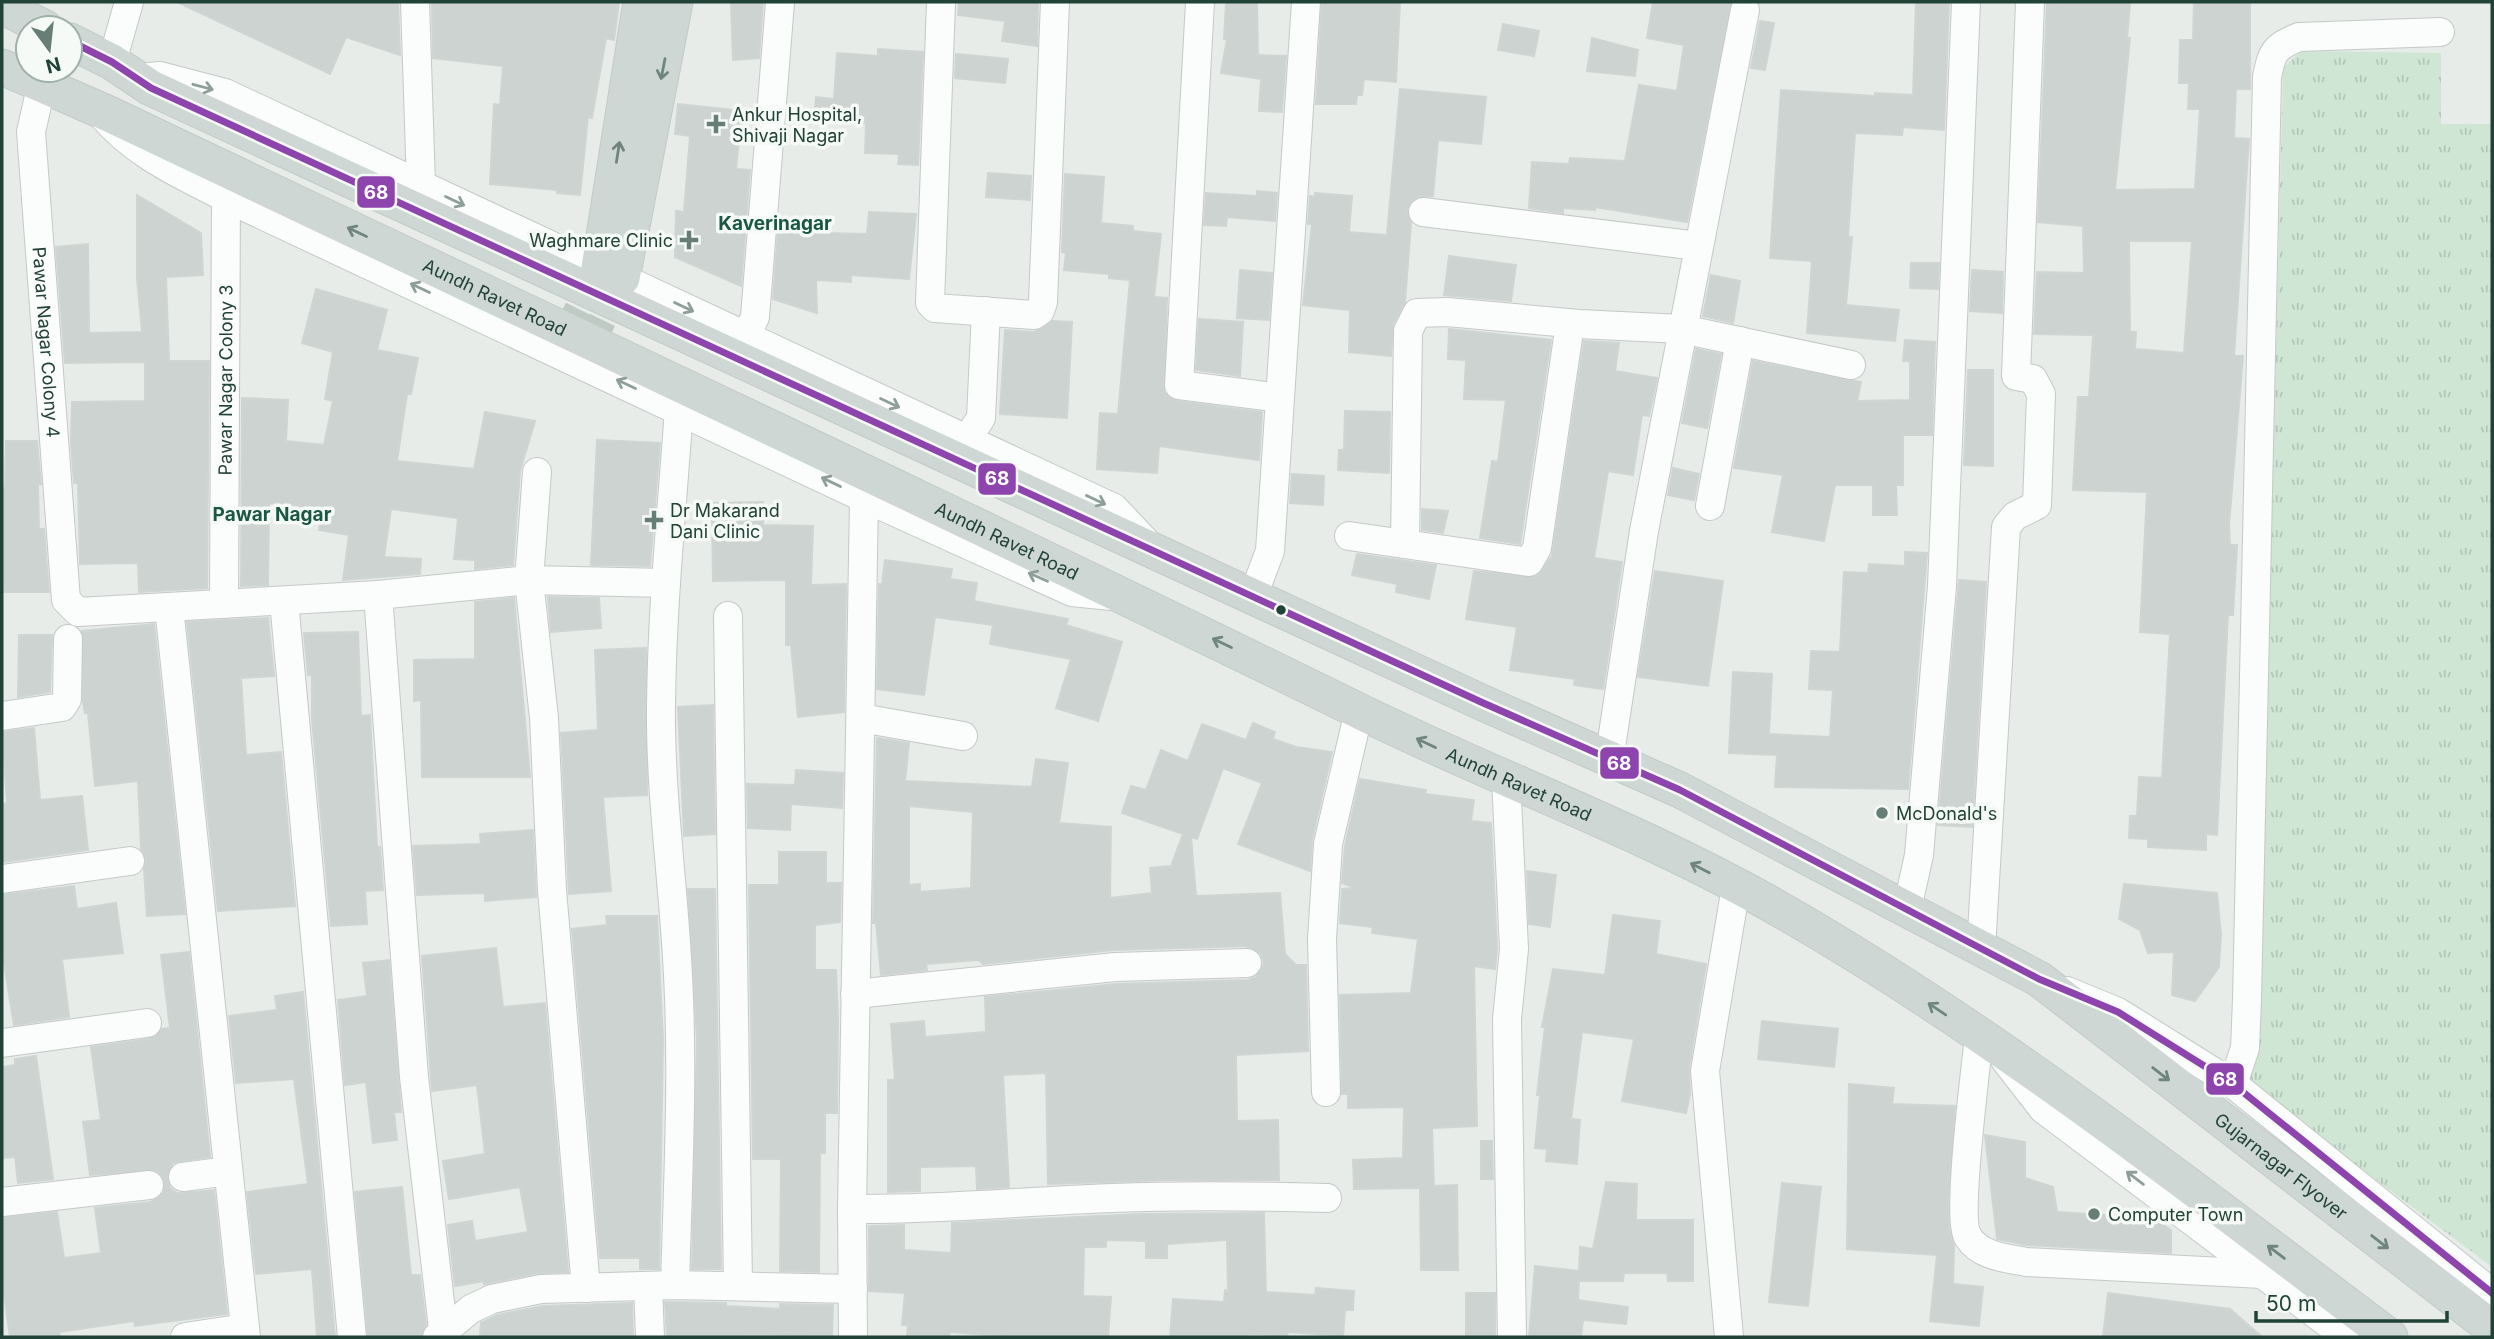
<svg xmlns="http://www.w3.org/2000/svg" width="2494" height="1339" font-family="Inter,sans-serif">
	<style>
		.grass { fill: url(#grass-tufts) }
		.building { fill: #ccd3d0; stroke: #cfd5d2; stroke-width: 2; fill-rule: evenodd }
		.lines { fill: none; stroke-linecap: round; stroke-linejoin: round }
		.minor-tunnel { stroke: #bfcac5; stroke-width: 28; stroke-dasharray: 28 14; stroke-linecap: butt }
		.minor-casing { stroke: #c4c9c6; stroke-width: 30 }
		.major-casing { stroke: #c1cbc7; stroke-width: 37 }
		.minor { stroke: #fbfcfc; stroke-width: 28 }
		.major { stroke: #ced7d4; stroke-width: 35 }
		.bus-1-casing { stroke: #f5faf7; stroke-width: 12 }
		.bus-1 { stroke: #8e44ad; stroke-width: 7 }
		.oneway { stroke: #6f857e }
		.oneway2 { stroke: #8e9f9a }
		.poi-dot { fill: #667e75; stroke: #f5faf7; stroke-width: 2.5 }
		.bus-dot { fill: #214237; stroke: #f5faf7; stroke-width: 2.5 }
		.labels { text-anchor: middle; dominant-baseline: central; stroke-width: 7; stroke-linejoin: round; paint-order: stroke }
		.poi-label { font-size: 18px; fill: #214237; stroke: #f5faf7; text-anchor: start }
		.street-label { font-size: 18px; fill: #214237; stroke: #f5faf7 }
		.neighbourhood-label { font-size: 19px; font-weight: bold; fill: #1a5744; stroke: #f5faf7 }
		.line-badge { stroke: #f5faf7; stroke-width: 2.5 }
		.badge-label { font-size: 19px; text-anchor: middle; font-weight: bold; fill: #fff }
	</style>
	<defs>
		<pattern id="grass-tufts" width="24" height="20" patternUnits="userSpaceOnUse" patternTransform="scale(1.75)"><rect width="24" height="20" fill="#cfe6d4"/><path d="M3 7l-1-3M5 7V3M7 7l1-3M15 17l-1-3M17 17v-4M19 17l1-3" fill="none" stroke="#b1c6b7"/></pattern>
	</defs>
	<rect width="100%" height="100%" fill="#e7ece9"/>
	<path class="grass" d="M2301,51L2441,53V124H2492V1267L2246,1082L2259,1021L2283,68Z"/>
	<path class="building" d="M177,2H398L400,55L346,37L330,74Z
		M432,2H619L614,40L606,38L592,118L588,117L580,195L557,193V190L490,184L494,104L500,105L503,66L433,58Z
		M731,2H763L759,58L733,60Z
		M959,2H1038L1037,46L1002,41L1005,21L958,15Z
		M1322,2H1400L1396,82L1364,79L1362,95H1357L1356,104H1316Z
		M1653,2H1731L1687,222L1595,207V210L1563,208V213L1529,208L1532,162L1569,164L1570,158L1625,161L1639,85L1677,91L1684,45L1647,38Z
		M1916,2H1949L1944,130L1903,127L1902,135L1855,133L1848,237H1852L1846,305L1899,310L1895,341L1807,333L1812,261L1770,258L1781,90L1875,96V93L1913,95Z
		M2047,2L2130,4L2127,38H2130L2115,190L2195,189L2200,109H2188L2189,83H2179L2180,40H2193L2194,2H2250V89H2236L2234,138L2249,139L2234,356H2243L2229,525L2230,545H2237L2233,615H2228L2217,835L2206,834V850L2148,847V839L2129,838L2130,816H2137L2139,777L2162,778L2170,634L2140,632L2147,492L2073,490L2078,397H2089L2093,335L2034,334L2037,272L2084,273L2083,226L2038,222ZM2129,241H2192L2184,353L2135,349L2136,332H2130Z
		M1226,3H1257L1258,55L1286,56L1282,112L1259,111L1261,79L1221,73L1227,39H1224Z
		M1760,21L1774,23L1765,70L1751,68Z
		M1503,24L1539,31L1534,56L1498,50Z
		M1592,38L1638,50L1635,76L1587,71Z
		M878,49L923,52L918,165L898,164L899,154L865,153L866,123L814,119L816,97L834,99L837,53L878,56Z
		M956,54L1008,59L1005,83L955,78Z
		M1400,89L1486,97L1481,144L1438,140L1433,196L1416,197L1407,209L1411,223L1405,302L1393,324L1391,356L1349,352L1350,310L1303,305L1312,224H1308L1310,196L1315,197V193L1352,196L1349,232L1387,235Z
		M678,104L742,111L736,169L750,170L741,286L675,257L676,211L684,212L690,136L675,134Z
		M988,173L1031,176L1030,200L986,197Z
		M1065,174L1104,177L1101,223L1133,226V231L1161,234L1154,297L1167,298L1164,392L1177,401L1262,412L1259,460L1159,446L1157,473L1097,469L1100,413L1118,414L1130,280L1109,278V274L1064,270L1066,253L1062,252Z
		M1257,191L1277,193L1275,221L1227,217L1226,226L1204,225L1206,193L1257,196Z
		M137,195L201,233L203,275L166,277L169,361H209L207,588L139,592L138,563L80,564L78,483H74L71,442L72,402L145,401V362L65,363L56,247L88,244L89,333L142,332L137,278Z
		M869,212L916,214L909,279L851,275V282L816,280L817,313L773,299L778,232L867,234Z
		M1449,256L1516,265L1511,301L1444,295Z
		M1911,263H1939L1938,289L1910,288Z
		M1240,270L1272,273L1269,320L1237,318Z
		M1972,270L2003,272L2002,313L1970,311Z
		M1711,275L1740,281L1733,323L1703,316Z
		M316,289L387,310L377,350L418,358L411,394H407L397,461L474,469L485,412L535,421L520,471L513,565L475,569V560L454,559L458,518L391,509L384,557L421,559L420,574L343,580L349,535L319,530L322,508L269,503L268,585L241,586L242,398L288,400L286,441L324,445L333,401L325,399L333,352L302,343Z
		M1199,319L1243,322L1240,376L1196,370Z
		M1052,321L1072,322L1067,418L1000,414L1005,330L1034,332Z
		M1449,329L1551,340L1520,544L1480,538L1492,461L1498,462L1506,400L1464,399L1466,360L1448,359Z
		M1905,340L1935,342L1932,435H1903V485H1896L1897,515H1873V485H1835L1824,541L1772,532L1783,475L1734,468L1753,361L1861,382L1857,401L1910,400V361H1903Z
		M1584,341L1619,343L1615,371L1657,378L1649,416L1642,415L1633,475L1608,471L1594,558L1622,562L1603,689L1574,685L1575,679L1510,670L1517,627L1466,619L1474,571L1536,577L1552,556Z
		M1696,349L1721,354L1707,428L1682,423Z
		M1968,370H1993V466L1964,465Z
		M1345,411L1390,412L1389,473L1338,470L1339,450H1344Z
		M597,440L660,443L650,566L591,565Z
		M6,441H37L41,484H38L39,529H44L49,592H2V487H5Z
		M1673,468L1699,474L1694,500L1668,495Z
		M1292,474L1324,476L1323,505L1290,503Z
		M763,502V525L813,526L811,585L846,584L844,712L798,717L791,645H786V580L713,581L712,503Z
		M1422,509L1448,511L1443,533L1422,530Z
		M1905,552L1927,553L1908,789L1775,787L1777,755L1729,753L1733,672L1772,674L1769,734L1830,737L1833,690L1809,689L1811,651L1840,652L1844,572L1868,573L1869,564L1905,566Z
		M1357,554L1436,565L1429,599L1396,592L1397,584L1352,575Z
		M885,560L952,569L950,579L977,583L974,601L1068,619L1066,625L1122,642L1098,721L1056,708L1071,659L990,644L993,625L935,617L924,695L877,689L879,584H882Z
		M1655,571L1723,581L1708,686L1638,677Z
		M1959,580L1986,582L1972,827L1938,825Z
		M548,597L599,598L601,628L551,632Z
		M514,598L530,777H422L421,700L414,701V660L475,659V602Z
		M268,618L274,676L241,678L246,755L281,752L295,906L218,911L187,622Z
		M154,624L185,914L147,916L144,870L146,859L141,849L138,781L95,786L88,713H85L83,703L82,631Z
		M358,632L361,716L370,715L377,847H380L383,890L365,891L367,924L331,926L312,719V675H308L304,633Z
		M19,635H52L50,692L18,697Z
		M646,648L647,795L603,797L611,891L569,894L561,733L598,730L595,650Z
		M713,705L715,834L684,836L678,707Z
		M1253,723L1275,732L1273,739L1296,747L1332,752L1312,840L1310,871L1238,844L1262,783L1223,768L1197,839L1191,837L1196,896L1280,893L1285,954L1296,965H1306L1308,1051L1236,1055L1237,1121L1278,1120L1279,1180H1166L1048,1184L1046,1073L1003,1075L1009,1187L977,1189L976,1166L920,1167V1191L888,1192V1080H895L891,1024L924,1021L925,1037L986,1032L985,997L1116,984L1248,980L1256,977L1264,963L1261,954L1246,946L1113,950L983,964L979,960L926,964L927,970L881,975L876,923H873L877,738L909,743L905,781L1032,787L1036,759L1068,763L1059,823L1111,827L1110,898L1152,893L1150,868L1171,866L1183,834L1122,813L1131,786L1146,790L1161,750L1188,761L1202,724L1246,740ZM909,806L973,812L971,888L920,892V884L909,885Z
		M34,728L40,800L82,796L88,850L2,862V804L7,803L2,732Z
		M796,770L843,773L842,808L791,804L790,830L748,828L747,784L795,785Z
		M1360,779L1426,790L1425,794L1474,800L1471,821L1491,823L1497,949L1495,969L1474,966L1477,1126L1432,1128L1434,1186L1457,1185L1458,1270H1421L1420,1188L1354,1189L1353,1160L1403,1158L1404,1107L1348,1108V1094H1342L1340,995L1411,993L1418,939L1372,933L1373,927L1340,923L1342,889L1356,888L1342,883L1345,846Z
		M533,830L536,897L485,901V893L417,895L413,846L481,844L480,834Z
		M779,852H826V883H841L840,922L815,925V970H836L838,1018L837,1113H825V1153H820L819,1272L780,1271L781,1159H753L749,885H779Z
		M1527,871L1556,875L1550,927L1529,924Z
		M2124,884L2217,893L2221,934L2219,967L2195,1001L2172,995L2174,952L2148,953L2140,930L2119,919Z
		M74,886L77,909L116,903L123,953L62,959L69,1017L14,1025L2,952V895Z
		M688,889H715L721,1269H692L697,1039Z
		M1613,915L1660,921L1656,954L1706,964L1689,1068L1690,1094L1686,1113L1622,1101L1634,1039L1582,1032L1571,1119L1580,1120L1577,1164L1546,1161L1547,1149L1535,1148L1540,1095H1537L1545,1027H1542L1553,969L1605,975Z
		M606,916H657L663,1040L659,1269H640V1258H600L572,929L607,925Z
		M496,948L503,1007L545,1003L568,1272L538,1273L484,1284V1281L455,1286L448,1225L472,1221L475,1241L528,1232L520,1187L449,1199L443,1161L485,1154L477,1085L432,1091L422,956Z
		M189,952L210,1157L173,1163L167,1179L170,1188L177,1193L214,1190L227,1314L135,1326L134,1321L59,1332L60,1337H10L2,1281V1218L57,1212L64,1258L101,1253L95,1208L151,1202L164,1192L163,1176L155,1170L90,1175L83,1122L101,1120L91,1047L149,1039L162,1029L170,1028L161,955Z
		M389,960L401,1112H394L397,1140L373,1143L366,1082L345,1085L338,1000L367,996L363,963Z
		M303,992L335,1337H317L312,1269L256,1274L247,1192L308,1184L294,1079L236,1083L229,1016L277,1010L275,996Z
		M1762,1021L1838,1029L1834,1067L1758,1059Z
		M36,1056L53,1179L18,1183L15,1157L2,1158V1067L15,1065V1059Z
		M1849,1084L1894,1088L1892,1104L1955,1106L1948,1202L1949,1228L1954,1246L1953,1284L1983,1287L1979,1326L1930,1321L1937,1255L1847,1249Z
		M1985,1135L2025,1142V1178L2053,1187L2057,1212L2153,1218L2171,1230V1253L2026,1245L1997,1239Z
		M1481,1141H1492L1493,1179H1481Z
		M1606,1182L1637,1184L1636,1220H1693V1281H1668L1667,1273H1624L1623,1281H1579L1578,1300L1628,1307L1626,1324L1583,1320L1581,1337H1529L1535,1266L1579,1271L1580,1247L1593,1249Z
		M1782,1183L1821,1187L1808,1306L1769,1302Z
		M402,1187L411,1275H420L426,1325L421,1337H368L355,1192Z
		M1264,1213L1266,1292L1315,1295L1316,1288L1354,1291L1353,1310H1345L1343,1336L1288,1332L1287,1336L1248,1334V1337H1170L1173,1299L1224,1302L1225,1290L1228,1291L1227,1240L1167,1244V1258H1146V1241L1106,1240V1247H1084L1083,1296L1111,1297L1108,1337H1016L950,1332L949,1337H907L908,1325H902L905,1293L869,1291V1226L904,1225V1250L951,1253L952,1223L1140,1214Z
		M1466,1293H1495V1337H1466Z
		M2108,1293L2230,1309L2262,1337H2103Z
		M665,1302L726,1303V1306L780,1309V1304L833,1305L832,1337L747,1335V1337H667Z
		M632,1303L633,1337H480L481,1323L497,1315L543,1306Z"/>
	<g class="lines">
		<path class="minor-tunnel" d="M566,334L594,278
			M590,345L618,288"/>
		<g class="minor-casing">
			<g id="minor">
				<path d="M415,2L421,185"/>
				<path d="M941,2L930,303L935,308L1034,315L1040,311L1043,302L1055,2"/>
				<path d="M1200,2L1179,385L1280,398"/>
				<path d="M112,62L129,2"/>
				<path d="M139,78L160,76L225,93L599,268L594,278"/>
				<path id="s1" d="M42,83L31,132L66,600L78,612L378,595L529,580L666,583"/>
				<path d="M101,114C135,155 180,174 226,198L864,498L1072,592L1111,596"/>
				<path d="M1423,212L1698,246"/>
				<path d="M618,288L622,278L1114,508L1148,544"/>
				<path d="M746,336L755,317L780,2"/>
				<path d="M967,439L981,418L986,311"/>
				<path d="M537,472L529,580L544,718L552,890L586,1288"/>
				<path d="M1710,506L1740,341"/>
				<path d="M1349,536L1529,562L1537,548L1570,324"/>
				<path d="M1405,544L1408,331L1417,313L1447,312L1579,324L1682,329L1851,365"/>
				<path d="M378,595L414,1077L444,1337"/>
				<path d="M1253,596L1270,551L1306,2"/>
				<path d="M284,601L352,1337"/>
				<path id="s2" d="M224,604L226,198"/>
				<path d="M169,607L246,1337"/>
				<path d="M728,616L738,1285"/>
				<path d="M2,716L62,707L67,699L68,639"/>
				<path d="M861,718L963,736"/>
				<path d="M1609,760L1644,531L1745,10"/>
				<path d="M1506,778L1514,949L1507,1019L1512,1337"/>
				<path d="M2,879L130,861"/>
				<path d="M1907,909L1919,855L1942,586L1966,2"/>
				<path d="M1981,949L2006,527L2015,516L2037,505L2041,394L2033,379L2016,376L2030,2"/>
				<path d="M2067,991L2118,1012L2233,1084L2492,1293"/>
				<path d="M855,994L1115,967L1247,963"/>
				<path d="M1979,1036C1976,1067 1956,1218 1968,1237C1980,1256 2005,1258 2026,1262L2263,1274"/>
				<path d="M2,1043L147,1023"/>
				<path d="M2005,1060L2043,1109L2346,1337"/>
				<path d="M2233,1084L2245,1048L2247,999L2267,77C2272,52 2274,47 2299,37L2440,32"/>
				<path d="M1326,1092L1322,939L1328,844L1359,711"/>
				<path d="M183,1177L228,1171"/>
				<path d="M2,1202L149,1185"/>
				<path d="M852,1209C939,1210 1026,1201 1113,1198C1184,1195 1255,1196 1327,1198"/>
				<path d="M675,1285C678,1177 684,1066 677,958C672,873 660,789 661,705C662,606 672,508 679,409"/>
				<path d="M648,1286L650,1337"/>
				<path d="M185,1337L245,1328"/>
				<path d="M437,1337L471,1309L492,1299L541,1289L675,1285L853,1289"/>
				<path d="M853,1337L852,1209L864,498"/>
				<path d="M1729,1337L1705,1071L1736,887"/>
			</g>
		</g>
		<g class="major-casing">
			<g id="major">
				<path d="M641,2L599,268L622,278L675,2"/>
				<path d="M2,6L45,28"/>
				<path id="s3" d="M70,41L112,62L151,88L1481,702L1680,790L2039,979L2492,1328"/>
				<path id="s4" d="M2,67L109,114C525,312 943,507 1357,710C1497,779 1646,832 1781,910C1997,1034 2192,1188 2390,1337"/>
			</g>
		</g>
		<use href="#minor" class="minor"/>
		<use href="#major" class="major"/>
		<g class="bus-1-casing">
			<path id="bus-1" d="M70,41L112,62L151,88L1481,702L1680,790L2039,979L2118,1012L2233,1084L2492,1293"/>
		</g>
		<use href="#bus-1" class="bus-1"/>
	</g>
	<defs><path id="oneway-shaft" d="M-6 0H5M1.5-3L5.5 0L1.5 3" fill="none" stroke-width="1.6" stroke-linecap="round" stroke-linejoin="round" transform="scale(1.75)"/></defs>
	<g class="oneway">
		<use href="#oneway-shaft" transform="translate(663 69) rotate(101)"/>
		<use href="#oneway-shaft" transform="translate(618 152) rotate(-81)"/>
		<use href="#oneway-shaft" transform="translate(357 232) rotate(-155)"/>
		<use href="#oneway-shaft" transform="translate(1222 643) rotate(-154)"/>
		<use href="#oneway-shaft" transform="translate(1426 743) rotate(-154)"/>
		<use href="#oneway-shaft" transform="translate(1700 868) rotate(-153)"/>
		<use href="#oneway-shaft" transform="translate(1937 1009) rotate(-146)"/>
		<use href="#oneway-shaft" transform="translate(2161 1074) rotate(38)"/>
		<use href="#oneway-shaft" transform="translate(2380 1242) rotate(38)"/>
		<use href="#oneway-shaft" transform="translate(2276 1252) rotate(-143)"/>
	</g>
	<g class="oneway2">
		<use href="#oneway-shaft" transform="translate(203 87) rotate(15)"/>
		<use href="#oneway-shaft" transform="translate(455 201) rotate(25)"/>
		<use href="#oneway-shaft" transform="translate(420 288) rotate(-155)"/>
		<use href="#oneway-shaft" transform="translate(684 307) rotate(25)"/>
		<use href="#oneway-shaft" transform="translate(626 384) rotate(-155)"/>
		<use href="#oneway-shaft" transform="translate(890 403) rotate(25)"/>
		<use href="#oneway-shaft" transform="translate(831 482) rotate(-154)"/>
		<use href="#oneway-shaft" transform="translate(1096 500) rotate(25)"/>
		<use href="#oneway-shaft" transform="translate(1038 577) rotate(-156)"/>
		<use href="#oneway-shaft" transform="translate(2135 1178) rotate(-143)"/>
	</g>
	<g class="poi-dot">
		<path d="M712.5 113.5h7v7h7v7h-7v7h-7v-7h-7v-7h7z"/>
		<path d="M685.5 229.5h7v7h7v7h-7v7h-7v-7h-7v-7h7z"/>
		<path d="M650.5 509.5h7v7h7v7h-7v7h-7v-7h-7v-7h7z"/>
		<circle cx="1882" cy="813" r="7"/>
		<circle cx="2094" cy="1214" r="7"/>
	</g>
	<circle class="bus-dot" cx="1281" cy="610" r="6"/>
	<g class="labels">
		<g class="poi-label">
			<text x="732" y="114">Ankur Hospital,<tspan x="732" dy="21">Shivaji Nagar</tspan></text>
			<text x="673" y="240" text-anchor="end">Waghmare Clinic</text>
			<text x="670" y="510">Dr Makarand<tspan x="670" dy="21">Dani Clinic</tspan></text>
			<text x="1896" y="813">McDonald's</text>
			<text x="2108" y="1214">Computer Town</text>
		</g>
		<g class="street-label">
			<text stroke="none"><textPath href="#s4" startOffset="544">Aundh Ravet Road</textPath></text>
			<text stroke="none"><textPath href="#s1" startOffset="261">Pawar Nagar Colony 4</textPath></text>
			<text stroke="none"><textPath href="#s2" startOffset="224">Pawar Nagar Colony 3</textPath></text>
			<text stroke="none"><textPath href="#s4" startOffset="1111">Aundh Ravet Road</textPath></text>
			<text stroke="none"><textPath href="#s4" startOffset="1678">Aundh Ravet Road</textPath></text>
			<text stroke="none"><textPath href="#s3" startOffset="2488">Gujarnagar Flyover</textPath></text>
		</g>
		<g class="neighbourhood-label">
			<text x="775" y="223">Kaverinagar</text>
			<text x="272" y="514">Pawar Nagar</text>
		</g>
	</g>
	<g class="line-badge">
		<rect x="356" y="175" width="40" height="34" rx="7" fill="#8e44ad"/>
		<rect x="977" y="462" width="40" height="34" rx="7" fill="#8e44ad"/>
		<rect x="1599" y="746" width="41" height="34" rx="7" fill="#8e44ad"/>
		<rect x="2205" y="1062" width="40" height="34" rx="7" fill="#8e44ad"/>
	</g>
	<g class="badge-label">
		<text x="376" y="199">68</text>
		<text x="997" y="485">68</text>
		<text x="1619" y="770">68</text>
		<text x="2225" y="1086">68</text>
	</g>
	<rect width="2494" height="1339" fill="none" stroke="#214237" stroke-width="7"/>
	<g transform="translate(49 49) rotate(165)"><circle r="33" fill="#f5faf7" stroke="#a0b0aa" stroke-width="2"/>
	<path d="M0-5L12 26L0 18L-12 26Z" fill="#667e75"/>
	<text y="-10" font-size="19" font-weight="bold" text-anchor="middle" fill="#214237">N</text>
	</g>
	<path d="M2256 1311v10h191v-10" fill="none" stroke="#214237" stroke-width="3.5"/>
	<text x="2266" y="1311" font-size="21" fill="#214237" stroke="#f5faf7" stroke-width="5" paint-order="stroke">50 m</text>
</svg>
